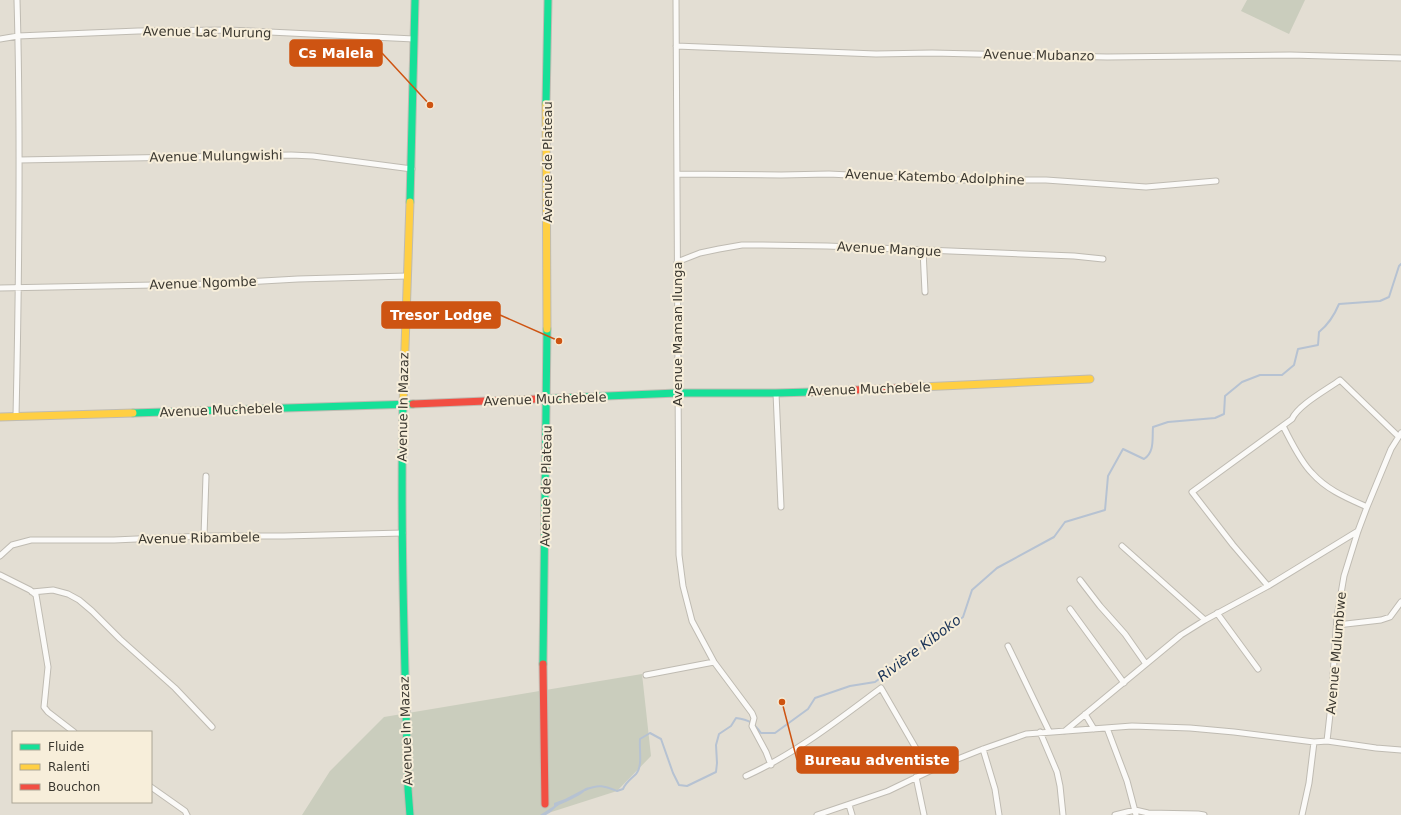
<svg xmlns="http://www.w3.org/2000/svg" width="1401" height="815" font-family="'DejaVu Sans',sans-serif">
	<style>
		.green { fill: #cacdbd }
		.water { fill: #b6c2d2 }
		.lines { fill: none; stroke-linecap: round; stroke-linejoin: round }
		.stream { stroke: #b6c2d2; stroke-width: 2 }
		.street-casing { stroke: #bfbbb2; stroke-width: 7 }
		.fast-casing { stroke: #bfbbb2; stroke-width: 9 }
		.slow-casing { stroke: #bfbbb2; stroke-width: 9 }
		.jam-casing { stroke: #bfbbb2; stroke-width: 9 }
		.street { stroke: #fbfaf8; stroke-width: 5 }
		.fast { stroke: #16e098; stroke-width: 7 }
		.slow { stroke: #ffcf43; stroke-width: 7 }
		.jam { stroke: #f24e42; stroke-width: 7 }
		.labels { text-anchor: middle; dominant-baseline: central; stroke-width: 4; stroke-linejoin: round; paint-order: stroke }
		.street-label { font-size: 13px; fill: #3c3931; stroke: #f7eeda }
		.water-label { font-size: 14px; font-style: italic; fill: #173156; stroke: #f7eeda }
		.leader { fill: none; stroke: #ce5412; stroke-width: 1.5 }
		.callout-dot { fill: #ce5412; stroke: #f7eeda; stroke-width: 1.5 }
		.callout { fill: #ce5412; stroke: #ce5412; stroke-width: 1.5 }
		.callout-label { font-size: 14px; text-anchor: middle; font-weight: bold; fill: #fff }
	</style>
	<rect width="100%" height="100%" fill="#e3ded3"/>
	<path class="green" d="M1247,0H1305L1289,34L1241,11Z
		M642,674L651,756L617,791L542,815H302L330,771L384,717Z"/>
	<path class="water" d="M588,787C584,795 567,801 559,805C554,808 551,813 546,815C544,815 542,815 540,815L554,806V803L565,799Z"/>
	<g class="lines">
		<path class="stream" d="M585,790C599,784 604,786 617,791L623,789C626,782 631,779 636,774C643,766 639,750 640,739L650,733L661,739L673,773L679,785L687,786L716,772L717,763L716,745L719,734L731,726L736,718C749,720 753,722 761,733H775L808,709L815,698L850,686L875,682L963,617L972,590L997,568L1054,537L1065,522L1105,510L1108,476L1123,449L1144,459C1155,452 1152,438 1153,427L1168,422L1215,418L1224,414L1225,396L1242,382L1260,375H1282L1294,365L1298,349L1318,345L1319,332C1329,324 1334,316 1339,304L1380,301L1389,297L1399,266L1401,264"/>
		<g class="street-casing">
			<path id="street" d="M676,0L679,555L683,586L692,621L714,662L752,713L754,718L752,726L766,752L771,765
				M0,39L18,36L138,31L228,30L414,39
				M676,46L876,54L932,53L1107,57L1290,55L1401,58
				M19,160L291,155L313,156L412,169
				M677,174L781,175L829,174L948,180H1046L1146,187L1216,181
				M923,250L925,292
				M677,262L700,253L719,249L742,245H758L827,246L1074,256L1103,259
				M0,288L206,284L298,279L407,276
				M776,393L781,507
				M16,417C19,278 21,139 17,0
				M1283,426C1291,441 1300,461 1312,473C1327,490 1347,498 1367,507
				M204,536L206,476
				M1122,546L1205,620
				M0,556L12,545L31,540H114L204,536H284L403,533
				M0,575L30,590L36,595L48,667L44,707L48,712L74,732
				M1080,580L1100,606L1125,634L1146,664
				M1268,586L1233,545L1192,492L1292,419C1298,405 1328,389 1340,380L1398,436
				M32,592L53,590L68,594L79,600L92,611L120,639L175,688L212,727
				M1070,609L1124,683
				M1217,613L1258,669
				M1337,625L1381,620L1390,617L1401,602
				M1008,646L1049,731
				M646,675L714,662
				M1085,714L1094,729
				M1107,728L1127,781L1136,815
				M1065,731L1181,635L1205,620L1268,586L1358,531
				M1040,732L1057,772L1060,786L1063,815
				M1327,741L1331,705L1337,617L1344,576L1358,531L1367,507L1391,449L1401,433
				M983,749L995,789L999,815
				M746,776C795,754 838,720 881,688L929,771
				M916,777L924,815
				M151,787L185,811L187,815
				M849,805L852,815
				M817,815L888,791L940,766L983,749L1026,734L1132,726L1190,728L1234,732L1314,742L1327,741L1376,748L1401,750
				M1115,815L1135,810L1148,813L1198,814L1204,815
				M1302,815L1309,783L1314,742"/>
		</g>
		<g class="fast-casing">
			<path id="fast" d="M546,104L548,0
				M410,202L415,0
				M537,399L677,393H776L811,392
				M403,405C400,533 405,661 408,789L410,815
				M133,413L413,404
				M543,664L547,329"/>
		</g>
		<g class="slow-casing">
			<path id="slow" d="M546,104L547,329
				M920,387L1090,379
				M403,405L410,202
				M0,417L133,413"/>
		</g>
		<g class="jam-casing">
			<path id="jam" d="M811,392L920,387
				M413,404L537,399
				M543,664L545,804"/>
		</g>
		<use href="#street" class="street"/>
		<use href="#fast" class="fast"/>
		<use href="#slow" class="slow"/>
		<use href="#jam" class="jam"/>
	</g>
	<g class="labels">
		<g class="street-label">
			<text transform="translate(207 32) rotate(1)">Avenue Lac Murung</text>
			<text transform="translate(1039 55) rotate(1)">Avenue Mubanzo</text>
			<text transform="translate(216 156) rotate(-1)">Avenue Mulungwishi</text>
			<text transform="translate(547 162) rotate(-90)">Avenue de Plateau</text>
			<text transform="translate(935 177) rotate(2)">Avenue Katembo Adolphine</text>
			<text transform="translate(889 249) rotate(3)">Avenue Mangue</text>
			<text transform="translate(203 283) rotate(-2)">Avenue Ngombe</text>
			<text transform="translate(677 334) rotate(-90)">Avenue Maman Ilunga</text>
			<text transform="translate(869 389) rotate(-2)">Avenue Muchebele</text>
			<text transform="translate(545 399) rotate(-2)">Avenue Muchebele</text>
			<text transform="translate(403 407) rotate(-89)">Avenue In Mazaz</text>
			<text transform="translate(221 410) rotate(-2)">Avenue Muchebele</text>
			<text transform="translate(546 486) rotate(-89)">Avenue de Plateau</text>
			<text transform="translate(199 538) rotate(-1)">Avenue Ribambele</text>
			<text transform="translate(1336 653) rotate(-85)">Avenue Mulumbwe</text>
			<text transform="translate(406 731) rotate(-92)">Avenue In Mazaz</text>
		</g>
		<g class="water-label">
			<text transform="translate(919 648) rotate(-37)">Rivière Kiboko</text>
		</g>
	</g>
	<path class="leader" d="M430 105L382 53M559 341L500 315M782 702L797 760"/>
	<g class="callout-dot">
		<circle cx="430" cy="105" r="4"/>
		<circle cx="559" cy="341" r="4"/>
		<circle cx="782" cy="702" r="4"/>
	</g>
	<g class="callout">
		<rect x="290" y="40" width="92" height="26" rx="4"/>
		<rect x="382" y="302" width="118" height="26" rx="4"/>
		<rect x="797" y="747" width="161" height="26" rx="4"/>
	</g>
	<g class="callout-label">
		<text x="336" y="58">Cs Malela</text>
		<text x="441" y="320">Tresor Lodge</text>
		<text x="877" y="765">Bureau adventiste</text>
	</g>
	<rect x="12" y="731" width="140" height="72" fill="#f7eeda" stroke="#aca696"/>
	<rect x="20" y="744" width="20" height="6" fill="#16e098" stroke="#aca696"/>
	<text x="48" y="751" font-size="12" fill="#3c3931">Fluide</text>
	<rect x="20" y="764" width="20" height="6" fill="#ffcf43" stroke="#aca696"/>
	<text x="48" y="771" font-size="12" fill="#3c3931">Ralenti</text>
	<rect x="20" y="784" width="20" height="6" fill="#f24e42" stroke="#aca696"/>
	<text x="48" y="791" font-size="12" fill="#3c3931">Bouchon</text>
</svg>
